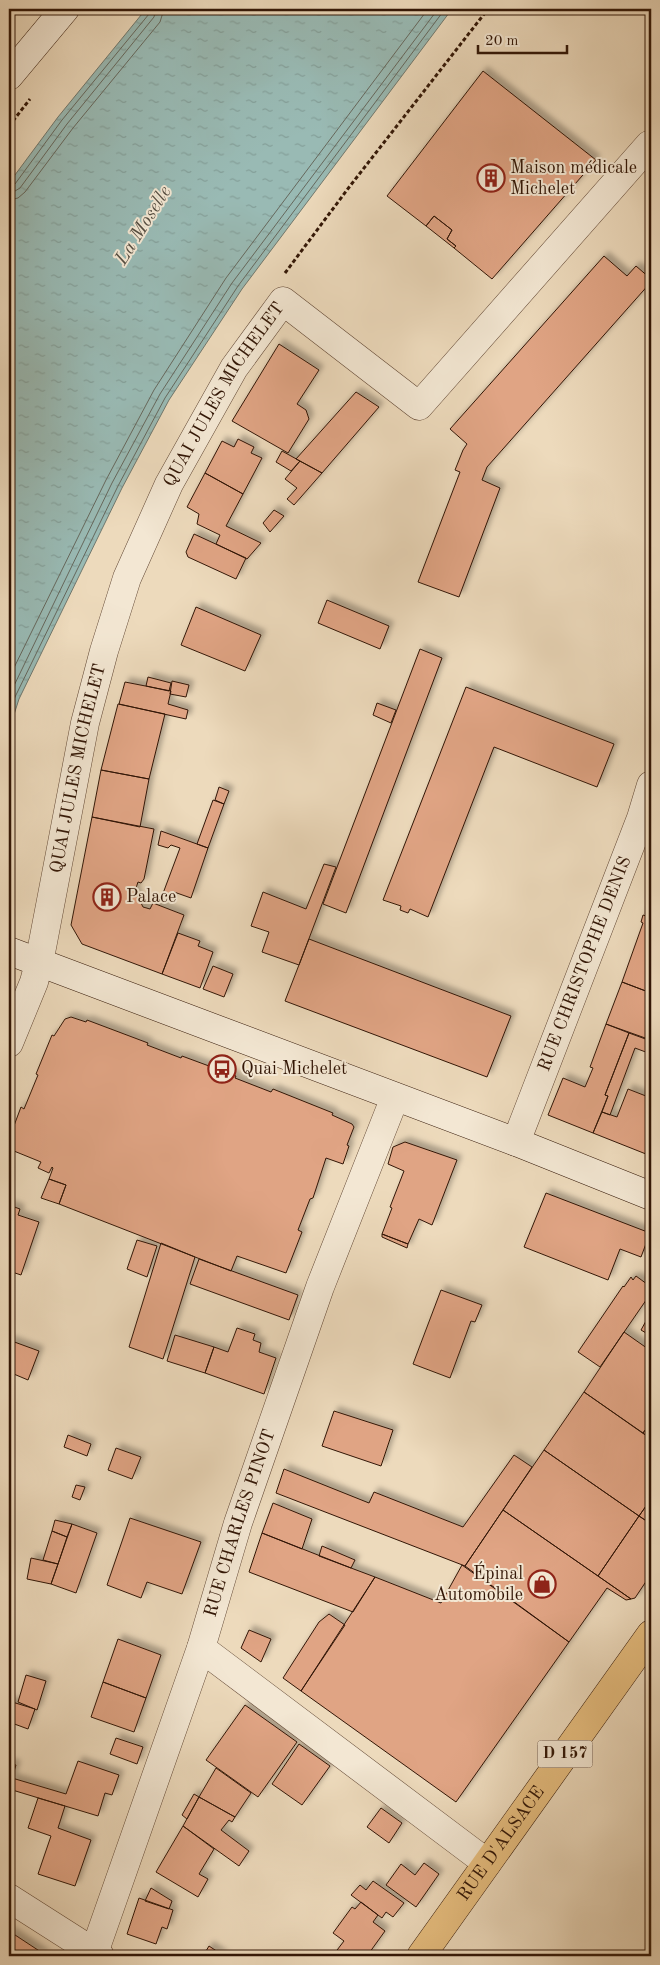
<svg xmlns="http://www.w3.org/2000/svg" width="660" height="1965" font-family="'Old Standard TT',serif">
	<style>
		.water { fill: url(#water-ripples); stroke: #70786e }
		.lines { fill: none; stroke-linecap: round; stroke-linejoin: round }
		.shore { stroke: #66685d; stroke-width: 1 }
		.building { fill: #e0a484; stroke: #321606; filter: url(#shadow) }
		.street-casing { stroke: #614734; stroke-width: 29 }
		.secondary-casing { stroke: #321606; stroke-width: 29 }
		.primary-casing { stroke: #321606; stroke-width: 29 }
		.path { stroke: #321606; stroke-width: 3; stroke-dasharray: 4 2.5; stroke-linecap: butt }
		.street { stroke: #f3e7d3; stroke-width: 28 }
		.secondary { stroke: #f3e7d3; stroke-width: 28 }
		.primary { stroke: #e6bd7e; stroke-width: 28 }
		.labels { text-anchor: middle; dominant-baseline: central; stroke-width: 4; stroke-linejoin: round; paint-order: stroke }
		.shield { fill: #f3e7d3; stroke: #6c5544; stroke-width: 1 }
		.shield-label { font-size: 16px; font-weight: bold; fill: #321606 }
		.poi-label { font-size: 18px; fill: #321606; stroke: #f3e7d3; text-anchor: start }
		.street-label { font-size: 18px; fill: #321606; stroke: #f3e7d3 }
		.water-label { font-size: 19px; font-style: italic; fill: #564f43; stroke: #f3e7d3 }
	</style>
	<defs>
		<pattern id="water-ripples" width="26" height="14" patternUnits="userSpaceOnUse" patternTransform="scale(1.25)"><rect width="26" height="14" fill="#99bab4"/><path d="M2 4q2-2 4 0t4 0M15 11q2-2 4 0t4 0" fill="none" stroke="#849f99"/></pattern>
		<filter id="shadow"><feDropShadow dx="4.5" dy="-4.5" stdDeviation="2.5" flood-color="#0004"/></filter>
	</defs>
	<rect width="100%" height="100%" fill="#eddabc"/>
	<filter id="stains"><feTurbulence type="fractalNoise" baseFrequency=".004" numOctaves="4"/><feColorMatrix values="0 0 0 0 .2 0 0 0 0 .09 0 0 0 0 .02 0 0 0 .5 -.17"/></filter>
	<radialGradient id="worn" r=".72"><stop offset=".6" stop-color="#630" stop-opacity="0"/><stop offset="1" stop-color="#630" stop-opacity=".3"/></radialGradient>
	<path class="water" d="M146,9H452L242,289L169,400L122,488L19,699L9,730V183L58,117Z"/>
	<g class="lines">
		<path class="shore" d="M9,186L15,184L62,120L149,14L150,9
			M9,192L15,191L20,188L67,124L154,17L156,9
			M9,200L18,198L25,192L73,128L160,22L164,9
			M9,678L106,480L154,390L226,278L428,9
			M9,696L112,483L160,394L232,283L438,9
			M9,715L15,697L118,486L165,398L238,286L445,9"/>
	</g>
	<path class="building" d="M483,71L596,160L492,279L454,248L456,246L447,239L452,230L434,216L426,226L387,196Z
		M434,216L452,230L447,239L456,246L454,248L426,226Z
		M604,256L627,276L636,266L651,279V282L487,467L482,480L500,488L459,597L418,582L460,472L455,470L463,450L467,444L450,429Z
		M279,344L319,370L297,404L306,410L309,419L288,453L232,421Z
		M356,392L379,407L322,473L296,459Z
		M238,439L254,447L251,453L262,458L243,494L205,473L222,441L234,447Z
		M282,451L300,461L291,471L276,462Z
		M300,461L322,473L294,505L287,499L297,488L285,479Z
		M205,473L243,494L226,526L261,543L247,559L216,544L220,535L197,524L199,514L187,507Z
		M274,510L284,516L270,532L263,523Z
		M194,534L246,558L236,579L188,557L186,552Z
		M327,600L389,626L380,649L318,623Z
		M196,607L261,635L245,671L181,645Z
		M420,649L442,658L346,913L323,904Z
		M148,677L171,683L169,691L146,686Z
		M172,681L189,685L186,697L170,694Z
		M125,682L171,691L168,704L188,710L186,719L119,704Z
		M466,687L614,744L597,787L494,747L428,917L410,909L408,913L400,910L401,906L383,900Z
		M377,703L396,710L391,723L373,715Z
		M118,704L165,714L149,779L101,770Z
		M101,770L149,779L140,827L92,817Z
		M219,787L229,791L224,804L215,800Z
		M213,800L224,804L208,848L197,844Z
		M92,817L154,829L144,879L141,883L138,882L135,891L143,907L150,909L153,903L184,915L162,974L82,944L71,925Z
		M161,831L208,848L191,898L174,892L171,899L162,896L180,848L171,845L168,848L158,845Z
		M324,864L336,867L299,965L262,952L269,932L251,926L263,892L306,909Z
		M651,910V993L622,982L643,923L641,922L643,915L649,917Z
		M178,933L200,941L198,946L213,952L200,988L162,974Z
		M309,939L511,1016L487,1077L285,1001Z
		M213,966L233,974L224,997L203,989Z
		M622,982L651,993V1030L648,1039L606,1024Z
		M71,1017L86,1022L87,1020L148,1043L147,1045L181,1058L182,1056L236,1076L235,1078L271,1092L273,1089L333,1113L332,1115L352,1124L354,1127L347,1145L349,1146L343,1164L326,1158L313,1198L310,1199L298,1230L302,1232L286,1273L237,1256L231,1271L59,1204L66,1185L49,1179L53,1168L52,1167L49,1173L38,1168L41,1162L9,1149V1139L21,1107L24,1109L38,1075L36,1074L52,1035L54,1036L65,1019Z
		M606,1024L629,1033L605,1095L608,1096L593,1133L548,1115L563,1078L585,1087L593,1068L590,1067Z
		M629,1033L651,1041V1054L635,1048L610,1115L602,1112L608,1096L605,1095Z
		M628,1089L651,1098V1156L593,1133L602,1112L617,1117Z
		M405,1142L457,1160L432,1225L419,1219L408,1244L382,1234L392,1208L390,1207L404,1171L388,1164L393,1147Z
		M49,1179L66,1185L59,1204L41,1198Z
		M546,1193L650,1233L641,1257L620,1249L608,1280L524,1247Z
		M9,1205L20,1209L18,1215L39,1222L21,1275L9,1271Z
		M382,1234L408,1244L407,1248L382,1237Z
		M137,1240L157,1246L147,1277L127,1269Z
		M161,1243L195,1257L163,1359L129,1347Z
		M199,1259L298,1295L289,1320L190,1284Z
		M636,1276L651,1287V1293L600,1367L578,1352L623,1286L624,1287L631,1277L633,1280Z
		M441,1290L482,1305L475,1322L471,1321L450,1378L413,1364Z
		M651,1312V1336L641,1330Z
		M237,1328L255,1334L253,1340L261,1343L259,1352L276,1358L264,1394L205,1373L214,1347L228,1352Z
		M624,1332L651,1351V1422L643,1433L584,1392Z
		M175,1335L214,1347L205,1373L167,1361Z
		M9,1340L39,1351L28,1380L9,1372Z
		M584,1392L651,1439V1499L639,1516L544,1450Z
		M334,1411L393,1430L381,1466L322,1446Z
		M651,1422V1439L643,1433Z
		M68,1435L91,1444L87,1456L64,1447Z
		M116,1448L141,1457L132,1479L108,1470Z
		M544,1450L639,1516L598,1576L503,1510Z
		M514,1455L532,1467L465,1566L276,1493L284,1469L369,1503L374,1492L463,1527Z
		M76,1485L85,1487L80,1500L72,1497Z
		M651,1499V1524L639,1516Z
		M273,1503L312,1519L302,1549L262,1533Z
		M503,1510L598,1576L631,1599L626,1600L607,1588L569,1642L465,1566Z
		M639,1516L651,1524V1574L635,1598L631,1599L598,1576Z
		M130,1518L201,1542L182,1594L147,1582L141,1598L107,1585Z
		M55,1520L72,1524L67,1537L52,1531Z
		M72,1524L97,1533L76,1593L51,1584Z
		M52,1531L67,1537L58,1564L43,1560Z
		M262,1533L351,1568L375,1577L353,1612L249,1572Z
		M322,1546L355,1560L351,1568L319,1556Z
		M31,1558L58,1564L51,1584L27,1579Z
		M462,1565L569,1642L456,1802L301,1691L375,1577L441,1603Z
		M329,1614L345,1625L301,1691L283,1678L319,1622Z
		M249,1630L271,1639L261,1662L241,1648Z
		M118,1639L161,1655L146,1698L103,1682Z
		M26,1675L46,1681L37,1710L18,1702Z
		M103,1682L146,1698L134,1732L91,1717Z
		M9,1701L35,1709L28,1729L9,1722Z
		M245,1705L297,1742L258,1797L206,1760Z
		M116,1738L143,1747L137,1764L110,1754Z
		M299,1744L330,1766L302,1805L272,1784Z
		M78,1761L119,1775L112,1795L105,1793L98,1816L9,1789L12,1778L66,1794Z
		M9,1763L16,1765L9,1788Z
		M216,1768L251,1793L235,1817L199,1797Z
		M194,1794L199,1797L187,1819L182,1815Z
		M199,1797L235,1817L232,1822L229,1820L221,1830L249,1851L239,1866L183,1826Z
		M38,1798L65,1806L58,1828L91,1840L75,1886L38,1874L51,1836L28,1828Z
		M381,1808L402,1823L389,1843L367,1827Z
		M183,1826L214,1849L199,1874L208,1879L198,1897L156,1872Z
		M424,1863L439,1874L416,1907L386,1885L401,1864L415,1875Z
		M373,1881L404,1903L393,1917L386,1912L382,1918L351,1895L360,1885L366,1890Z
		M151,1888L172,1901L169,1909L145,1901Z
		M139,1898L173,1910L167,1929L162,1927L156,1944L127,1934Z
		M361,1902L378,1915L373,1922L385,1931L367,1956H336L334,1954L344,1941L333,1933L352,1907L355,1909Z
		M9,1931L47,1956H9Z
		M209,1946L224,1956H203Z"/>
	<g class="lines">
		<g class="street-casing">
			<g id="street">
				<path id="s1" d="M9,1043L34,982L39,963L85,723L104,651L127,578L169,484L234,368L283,301L419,406L649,145L651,147"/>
				<path id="s2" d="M516,1142L641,818L651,785"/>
				<path d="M201,1648L487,1863"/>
				<path d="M9,1898L100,1956"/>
				<path id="s3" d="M94,1953L201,1648L238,1523L320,1287L395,1097"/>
			</g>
		</g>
		<g class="secondary-casing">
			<path id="secondary" d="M9,76L65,9
				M9,951L516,1142L651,1196"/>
		</g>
		<g class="primary-casing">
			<g id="primary">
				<path id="s4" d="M421,1956L651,1634"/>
			</g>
		</g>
		<path class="path" d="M9,126L30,99
			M285,273L350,186L488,9"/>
		<use href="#street" class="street"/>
		<use href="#secondary" class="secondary"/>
		<use href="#primary" class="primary"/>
	</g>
	<defs>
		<g id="building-ring" transform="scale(1.4375)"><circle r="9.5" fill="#f3e7d3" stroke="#8f2418" stroke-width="1.5"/><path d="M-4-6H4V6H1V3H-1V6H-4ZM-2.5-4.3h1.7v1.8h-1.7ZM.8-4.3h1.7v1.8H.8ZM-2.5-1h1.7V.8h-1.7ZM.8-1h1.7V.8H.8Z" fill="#8f2418"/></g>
		<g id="bus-ring" transform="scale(1.4375)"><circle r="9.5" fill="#f3e7d3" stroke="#8f2418" stroke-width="1.5"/><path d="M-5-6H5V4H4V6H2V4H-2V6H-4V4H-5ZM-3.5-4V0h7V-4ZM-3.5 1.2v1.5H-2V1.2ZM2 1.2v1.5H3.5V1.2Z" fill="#8f2418"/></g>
		<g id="shop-ring" transform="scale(1.4375)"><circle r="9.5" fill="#f3e7d3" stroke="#8f2418" stroke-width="1.5"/><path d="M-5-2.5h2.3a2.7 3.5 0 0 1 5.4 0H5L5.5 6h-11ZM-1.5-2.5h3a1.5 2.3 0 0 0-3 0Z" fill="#8f2418"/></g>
	</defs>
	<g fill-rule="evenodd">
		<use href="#building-ring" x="491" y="178"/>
		<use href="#building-ring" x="107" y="897"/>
		<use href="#bus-ring" x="222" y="1069"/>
		<use href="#shop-ring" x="542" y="1584"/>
	</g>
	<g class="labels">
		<rect class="shield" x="537.5" y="1740.5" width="55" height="27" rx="4"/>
		<g class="shield-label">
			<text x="565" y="1754">D 157</text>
		</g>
		<g class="poi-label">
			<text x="510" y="168">Maison médicale<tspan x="510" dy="21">Michelet</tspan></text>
			<text x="126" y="897">Palace</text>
			<text x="241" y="1069">Quai Michelet</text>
			<text x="523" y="1574" text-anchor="end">Épinal<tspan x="523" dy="21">Automobile</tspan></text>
		</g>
		<g class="street-label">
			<text stroke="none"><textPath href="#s1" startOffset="689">QUAI JULES MICHELET</textPath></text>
			<text stroke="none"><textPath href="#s1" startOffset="284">QUAI JULES MICHELET</textPath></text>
			<text stroke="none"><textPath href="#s2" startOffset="191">RUE CHRISTOPHE DENIS</textPath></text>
			<text stroke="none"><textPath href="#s3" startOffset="454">RUE CHARLES PINOT</textPath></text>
			<text stroke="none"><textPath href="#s4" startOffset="138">RUE D'ALSACE</textPath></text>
		</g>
		<g class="water-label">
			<text transform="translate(144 226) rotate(-58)">La Moselle</text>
		</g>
	</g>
	<rect width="660" height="1965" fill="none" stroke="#eddabc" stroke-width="30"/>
	<rect x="10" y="10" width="640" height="1945" fill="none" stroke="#321606" stroke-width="2.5"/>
	<rect x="15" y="15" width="630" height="1935" fill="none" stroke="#321606"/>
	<path d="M478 45v8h89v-8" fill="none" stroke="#321606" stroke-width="2.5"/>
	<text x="485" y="45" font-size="15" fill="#321606" stroke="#f3e7d3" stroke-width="4" paint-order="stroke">20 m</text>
	<rect width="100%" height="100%" filter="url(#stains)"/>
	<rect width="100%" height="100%" fill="url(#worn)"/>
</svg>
